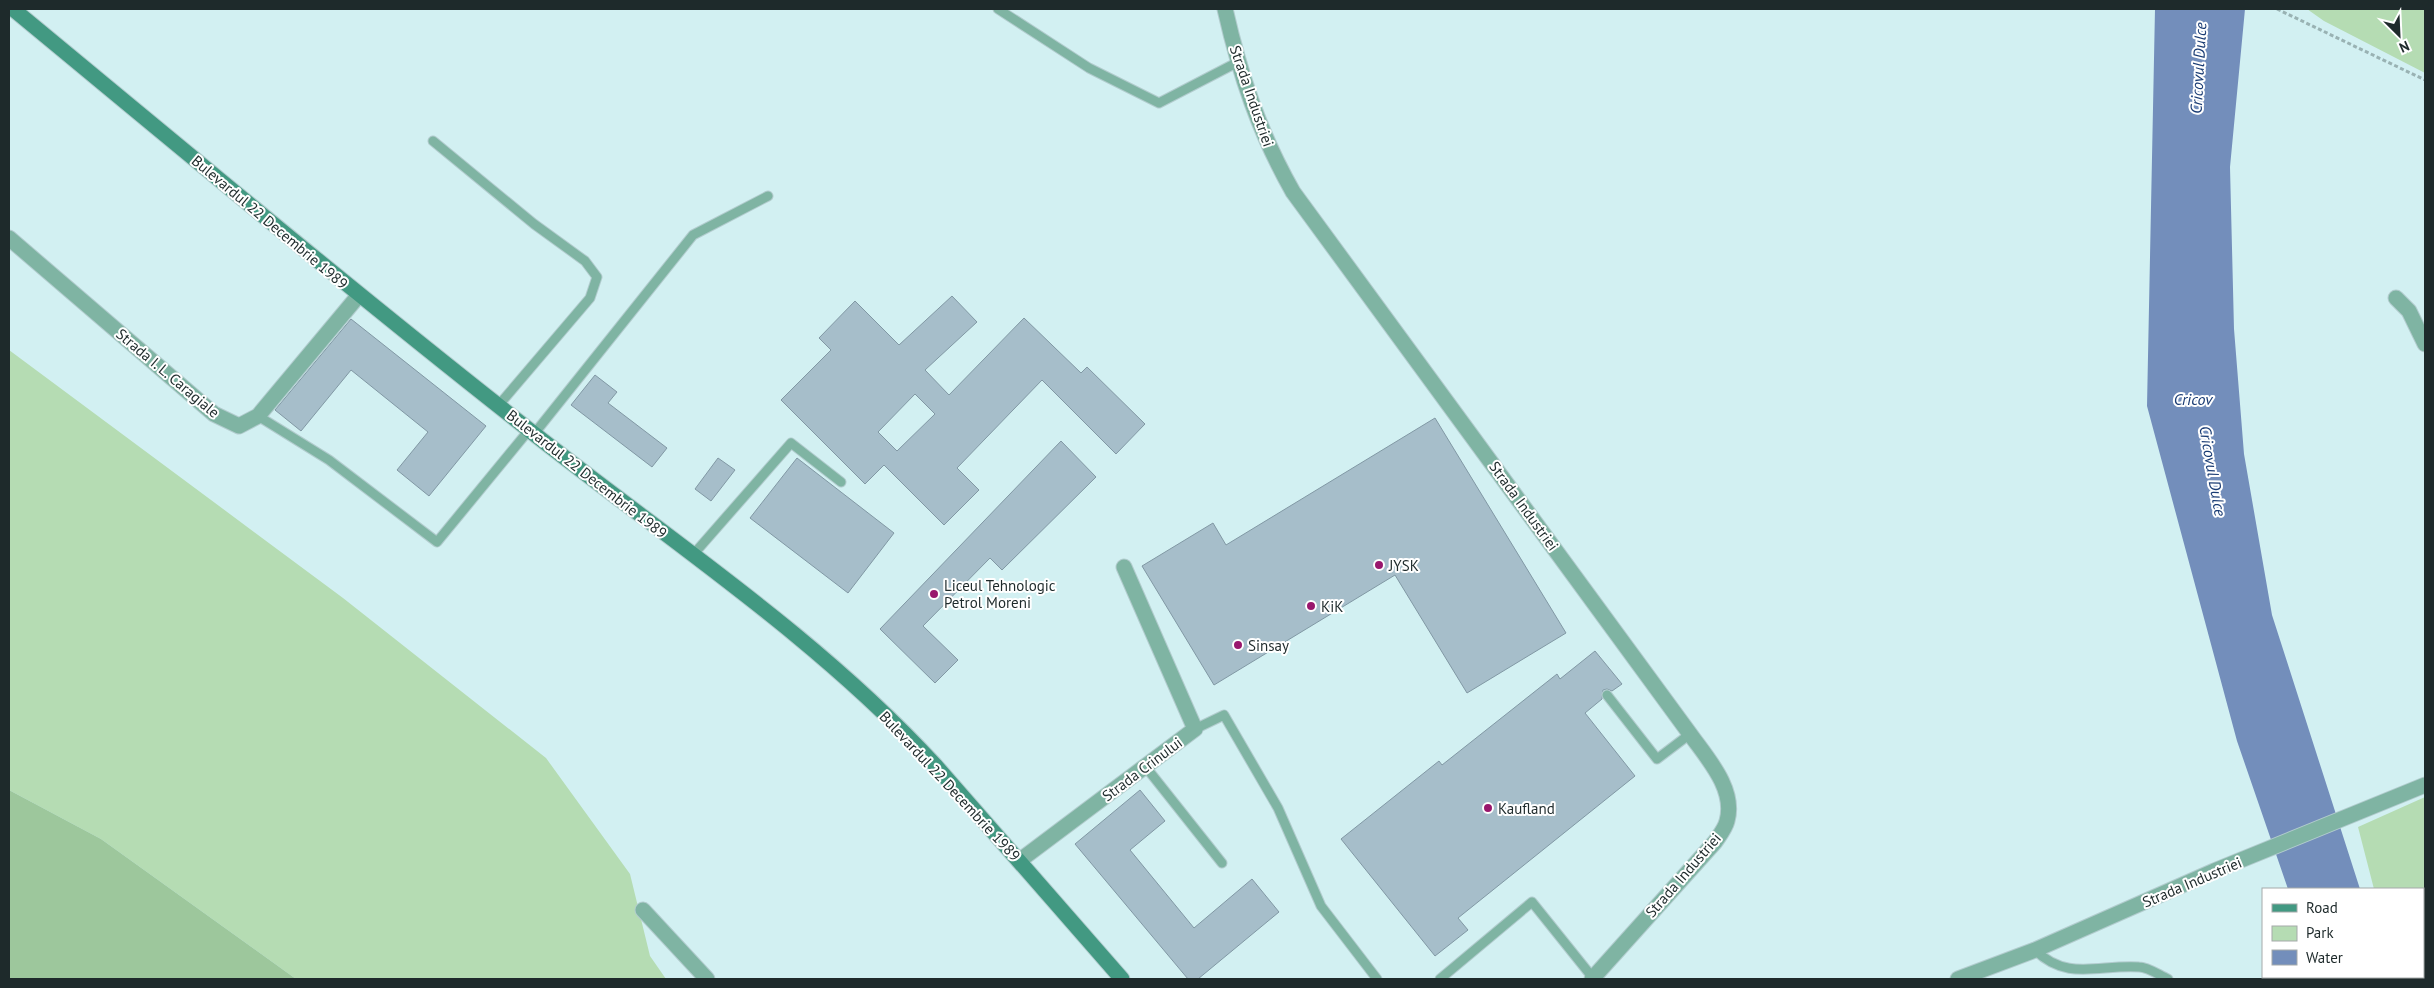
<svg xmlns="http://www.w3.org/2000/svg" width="2434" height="988" font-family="'PT Sans',sans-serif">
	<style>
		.green { fill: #b5dcb3 }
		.forest { fill: #9dc79c }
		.water { fill: #738ebb }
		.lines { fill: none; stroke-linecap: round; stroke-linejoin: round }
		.stream { stroke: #738ebb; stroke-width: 5.5 }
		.building { fill: #a6beca; stroke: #8198a4; fill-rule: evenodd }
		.service-casing { stroke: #b2ccce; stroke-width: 11 }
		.minor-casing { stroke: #b2ccce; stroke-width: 17 }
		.secondary-casing { stroke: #b2ccce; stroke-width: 17 }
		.path { stroke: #99b2b3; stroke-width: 3; stroke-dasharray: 4 2.5; stroke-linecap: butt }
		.service { stroke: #7fb4a3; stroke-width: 9 }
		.minor { stroke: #7fb4a3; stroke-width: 15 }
		.secondary { stroke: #429982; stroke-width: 15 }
		.poi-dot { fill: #99176d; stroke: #fff; stroke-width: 2 }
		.labels { text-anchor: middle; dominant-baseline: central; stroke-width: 4; stroke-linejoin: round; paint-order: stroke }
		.street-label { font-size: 15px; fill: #1e2a2b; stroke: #fff }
		.poi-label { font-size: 15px; fill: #1e2a2b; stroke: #fff; text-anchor: start }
		.water-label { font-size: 16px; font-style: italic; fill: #1a3c74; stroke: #fff }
	</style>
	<rect width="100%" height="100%" fill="#d2f0f2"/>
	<path class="green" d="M2307,9H2425V73L2324,21Z
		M9,350L343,598L546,758L630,874L650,956L666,979H296L101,839L9,790Z
		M2425,797V979H2399L2398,977H2423V889H2374L2358,827Z"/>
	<path class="forest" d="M9,790L101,839L296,979H9Z"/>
	<path class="water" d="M2155,9H2245L2230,167L2234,329L2244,454L2272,615L2360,889H2288L2237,741L2147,406Z"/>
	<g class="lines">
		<path class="stream" d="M2423,909H2425"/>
	</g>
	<path class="building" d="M952,296L977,322L925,370L949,395L1024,318L1081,373L1087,367L1145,424L1116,454L1042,380L957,468L979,490L944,525L884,465L865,484L781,400L831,350L819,338L855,301L899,345ZM915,394L935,414L897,451L878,432Z
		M351,319L486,426L429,496L397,470L428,432L351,370L301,431L275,410Z
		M595,375L617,392L608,403L667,448L652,467L571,405Z
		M1435,418L1566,633L1467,693L1395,575L1214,685L1142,566L1213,523L1226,545Z
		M1061,441L1096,477L1002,570L990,558L923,626L958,660L935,683L880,629Z
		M718,458L735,470L711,501L695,489Z
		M797,458L894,533L848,593L750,518Z
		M1595,651L1622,684L1612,691L1607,689L1603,690L1602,699L1585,713L1635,776L1458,918L1468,930L1435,956L1341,839L1439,761L1442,765L1557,674L1560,679Z
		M1140,790L1165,821L1130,850L1194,928L1252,879L1279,912L1198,979H1188L1075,844Z"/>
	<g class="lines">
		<g class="service-casing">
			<path id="service" d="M998,9L1089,68L1159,103L1238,62
				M433,141L534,224L585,261L597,277L590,298L498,406
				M258,416L329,460L437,542L529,430
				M534,434L693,235L768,196
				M692,556L791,443L841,482
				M1607,695L1657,759L1690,734
				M1195,729L1224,715L1278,808L1321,906L1377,979
				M1145,766L1222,863
				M2035,950C2067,982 2100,964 2139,967C2148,967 2159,975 2168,979
				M1440,979L1532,902L1593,978"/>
		</g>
		<g class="minor-casing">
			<path id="minor" d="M1225,9C1240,75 1259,132 1293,192L1690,734C1707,758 1736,789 1727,821C1725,829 1719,836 1715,842L1592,979
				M9,238L214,414L239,426L258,416L359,295
				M2396,298L2409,311L2425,344
				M1019,861L1195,729L1124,567
				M643,910L707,979
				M1958,979L2035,950L2214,871L2425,785"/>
		</g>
		<g class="secondary-casing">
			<path id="secondary" d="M13,9C185,151 357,295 533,433C669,540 817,637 935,765L1122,979"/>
		</g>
		<path class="path" d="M2277,9L2425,80"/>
		<use href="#service" class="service"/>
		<use href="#minor" class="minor"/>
		<use href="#secondary" class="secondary"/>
	</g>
	<g class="poi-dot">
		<circle cx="1379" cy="565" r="5"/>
		<circle cx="934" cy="594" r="5"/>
		<circle cx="1311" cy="606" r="5"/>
		<circle cx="1238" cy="645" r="5"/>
		<circle cx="1488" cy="808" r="5"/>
	</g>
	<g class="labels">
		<g class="street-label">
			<text transform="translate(1252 96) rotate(71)">Strada Industriei</text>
			<text transform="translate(270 222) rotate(40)">Bulevardul 22 Decembrie 1989</text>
			<text transform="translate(168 373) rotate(40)">Strada I. L. Caragiale</text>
			<text transform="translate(587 474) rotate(38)">Bulevardul 22 Decembrie 1989</text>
			<text transform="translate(1524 506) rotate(54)">Strada Industriei</text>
			<text transform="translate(1142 769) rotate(-37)">Strada Crinului</text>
			<text transform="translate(950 786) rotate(47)">Bulevardul 22 Decembrie 1989</text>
			<text transform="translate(1683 875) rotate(-49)">Strada Industriei</text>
			<text transform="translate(2192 882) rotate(-23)">Strada Industriei</text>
		</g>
		<g class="poi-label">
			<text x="1389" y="565">JYSK</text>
			<text x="944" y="585">Liceul Tehnologic<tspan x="944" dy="17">Petrol Moreni</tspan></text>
			<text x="1321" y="606">KiK</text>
			<text x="1248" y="645">Sinsay</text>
			<text x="1498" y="808">Kaufland</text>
		</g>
		<g class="water-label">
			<text transform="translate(2198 68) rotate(-87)">Cricovul Dulce</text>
			<text x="2193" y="399">Cricov</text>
			<text transform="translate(2213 471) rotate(80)">Cricovul Dulce</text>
		</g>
	</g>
	<rect width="2434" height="988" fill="none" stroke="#1e2a2b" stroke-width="20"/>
	<rect x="2262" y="888" width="162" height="90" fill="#ffffff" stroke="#a5aaaa"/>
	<rect x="2272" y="904" width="25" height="8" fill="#429982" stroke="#a5aaaa"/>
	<text x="2306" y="913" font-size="15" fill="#1e2a2b">Road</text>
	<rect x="2272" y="926" width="25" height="15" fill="#b5dcb3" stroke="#a5aaaa"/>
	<text x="2306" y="938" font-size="15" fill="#1e2a2b">Park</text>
	<rect x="2272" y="950" width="25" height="15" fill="#738ebb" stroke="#a5aaaa"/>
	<text x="2306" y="963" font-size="15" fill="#1e2a2b">Water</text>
	<g transform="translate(2399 35) rotate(156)" stroke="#ffffff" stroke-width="4" paint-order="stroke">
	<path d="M0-4L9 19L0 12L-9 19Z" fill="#1e2a2b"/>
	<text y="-8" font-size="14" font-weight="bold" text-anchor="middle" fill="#1e2a2b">N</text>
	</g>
</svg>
